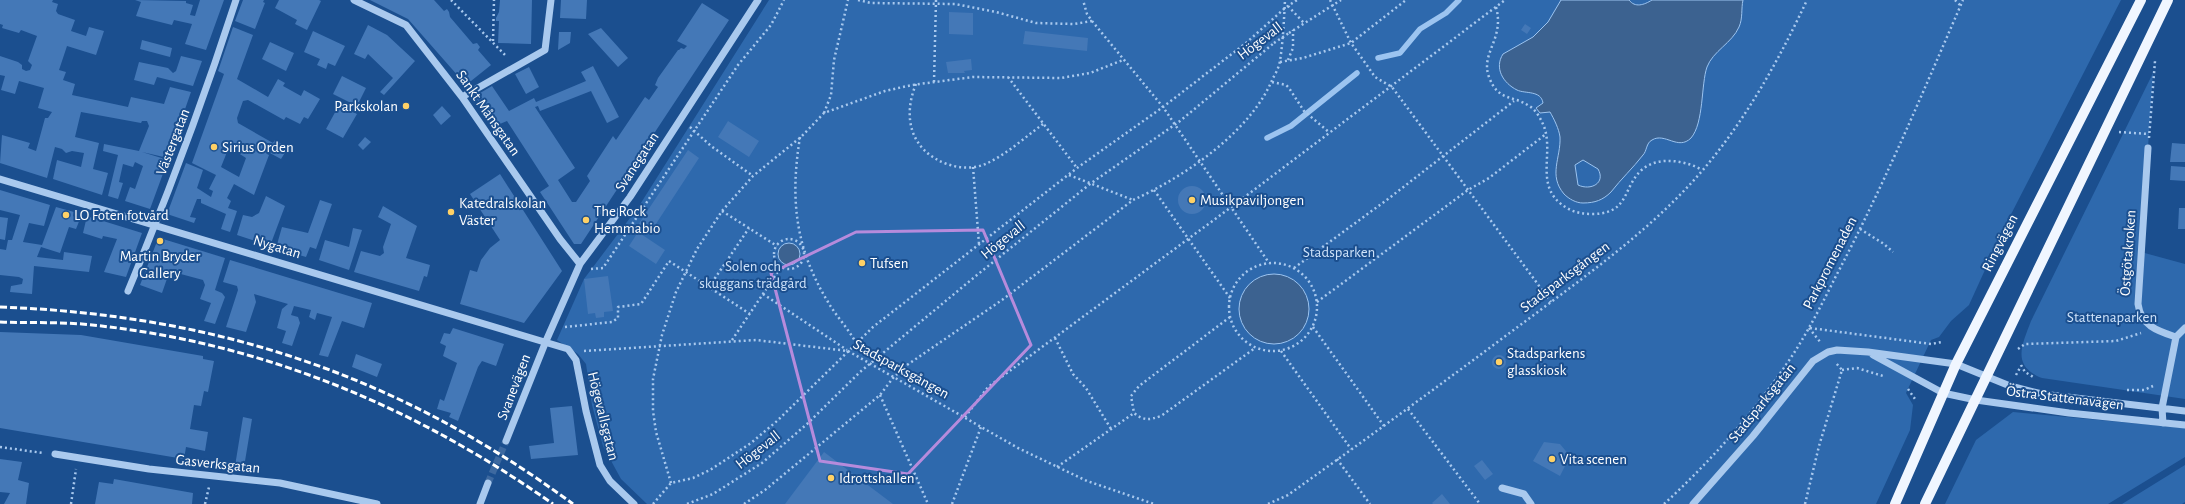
<svg xmlns="http://www.w3.org/2000/svg" width="2185" height="504" font-family="'Alegreya Sans',sans-serif">
	<style>
		.green { fill: #2e69ad }
		.water { fill: #3c6290; stroke: #9cc4f0; fill-rule: evenodd }
		.lines { fill: none; stroke-linecap: round; stroke-linejoin: round }
		.stream { stroke: #9cc4f0; stroke-width: 5.5 }
		.building { fill: #4478b7; fill-rule: evenodd }
		.minor-tunnel { stroke: #3d69a0; stroke-width: 7; stroke-dasharray: 7 3.5; stroke-linecap: butt }
		.path { stroke: #a9c9ee; stroke-width: 2.5; stroke-dasharray: 2 3; stroke-linecap: butt }
		.minor { stroke: #a9c9ee; stroke-width: 7 }
		.major { stroke: #f0f6ff; stroke-width: 10 }
		.rail { stroke: #fff; stroke-width: 3; stroke-dasharray: 7 3; stroke-linecap: butt }
		.path-bridge { stroke: #a9c9ee; stroke-width: 2.5; stroke-dasharray: 2 3; stroke-linecap: butt }
		.marked { fill: none; stroke: #b68bdc; stroke-width: 3; stroke-linejoin: round }
		.poi-dot { fill: #ffd166; stroke: #1b4f8f; stroke-width: 1.5 }
		.labels { text-anchor: middle; dominant-baseline: central; stroke-width: 4; stroke-linejoin: round; paint-order: stroke }
		.street-label { font-size: 15px; fill: #fff; stroke: #1b4f8f }
		.poi-label { font-size: 15px; fill: #fff; stroke: #1b4f8f; text-anchor: start }
		.park-label { font-size: 15px; fill: #cfe3fa; stroke: #1b4f8f }
	</style>
	<rect width="100%" height="100%" fill="#1b4f8f"/>
	<path class="green" d="M769,0H2121L2005,226L1969,305L1951,321L1939,337L1931,340L1906,393L1913,405L1910,430L1876,504H647L621,479L603,446L592,405L586,364L578,354L557,340L584,279L639,206Z
		M2153,73L2141,252L2185,264V399L2042,378C2011,366 2022,345 2031,321Z
		M2013,412L2185,428V457L2108,504H1945L1976,440Z
		M2185,465V502L2182,504H2122Z"/>
	<path class="water" d="M1561,0H1629C1635,8 1644,5 1652,0H1743C1741,9 1743,18 1739,27C1732,43 1713,51 1707,67C1701,84 1704,123 1691,138C1678,151 1665,132 1652,140C1646,143 1647,151 1643,155C1633,168 1621,179 1611,192C1603,200 1595,203 1583,203C1576,203 1569,199 1564,194C1548,175 1561,158 1560,137C1559,129 1554,119 1550,112L1540,113L1536,108L1543,103C1541,90 1525,94 1517,90C1503,83 1494,68 1503,54L1533,37L1548,22ZM1583,160L1598,169C1606,183 1591,191 1578,185L1575,165Z
		M778 254a11 11 0 1 1 22 0a11 11 0 1 1-22 0Z
		M1239 309a35 35 0 1 1 70 0a35 35 0 1 1-70 0Z"/>
	<g class="lines">
		<path class="stream" d="M1378,58L1400,53L1420,29L1446,13L1459,0
			M1267,138L1291,126L1357,73"/>
	</g>
	<path class="building" d="M0,0H53L52,2L58,4L56,11L58,14L75,20L71,31L86,36L89,27L104,31L96,55L67,46L59,70L66,72L63,80L75,84L72,95L128,107L131,97L164,104L170,87L191,92L168,158L142,152L168,160L150,209L125,201L130,187L135,189L143,166L135,162L133,167L123,164L119,182L123,183L118,199L108,196L118,155L103,151L104,144L139,151L149,126L147,121H142L141,123L81,112L75,137L99,143L93,169L108,173L102,195L53,179L57,160L81,167L84,153L72,151L66,153L62,149L55,147L47,178L0,163L2,135L30,143L28,148L36,151L45,118H48L52,112L38,108L44,88L19,81L15,94L1,90L5,76L0,75V56L18,62L22,65V69L26,71L30,70L32,65L28,61L37,36L21,30L19,33L2,28L3,25L0,24Z
		M135,0L186,1V3L193,5L190,15L195,16L200,0H224L206,50L185,44L192,24L174,20L172,25L136,16L141,2Z
		M243,0H264L263,2L265,3L255,29L235,21Z
		M279,0H319L321,1L307,30L295,24L297,20L275,8Z
		M370,0H434L444,11L447,9L449,12L450,17L473,44L477,43L480,47L478,50L491,65L466,85L408,19Z
		M500,0H532L531,44L498,43L499,21H496V18L499,12Z
		M561,0H587L586,19L560,18Z
		M702,3L729,20L581,244H574L540,192L549,186L507,121L495,126L475,96L492,86L509,111L534,98L536,102L586,81L581,72L593,66L619,117L607,123L591,91L540,111L538,106L535,107L575,168L558,180L572,202H576L590,181L587,176L613,136L616,140L645,97L649,100L658,87L655,85L658,78L678,50H679L681,48L684,49L687,46L677,41Z
		M949,12L973,13V35L949,34Z
		M1525,24L1531,28L1527,34L1521,30Z
		M368,25L387,35L415,61L384,95L380,92L393,78L368,54L365,59L354,54Z
		M233,27L253,35L237,79L268,97L278,79L285,83L283,86L301,96L304,90L320,99L308,119L304,117L300,124L286,117L284,120L248,100L243,101L237,118L238,123L273,143L275,140L288,148L281,159L268,152L267,154L269,155L254,195L234,184L227,198L231,201L228,208L237,211L230,232L221,229L226,214L201,203V199H197L190,217L196,218L194,223L167,214L186,163L203,170L197,188L211,197L213,191L209,189L216,175L192,163L224,74L218,71ZM229,147L246,158L239,177L221,167Z
		M601,28L628,58L618,67L588,34Z
		M313,31L345,46L335,66L328,63L326,69L317,65L320,59L304,52Z
		M1025,31L1088,38L1087,51L1023,44Z
		M559,32H571L570,43L558,50Z
		M142,40L172,48L170,57L140,49Z
		M270,42L294,53L286,71L262,59Z
		M181,56L202,61L193,86L157,77L154,85L134,80L139,62L168,68L173,73L176,71Z
		M971,59L972,70L964,71L965,73H948L946,62Z
		M529,67L539,87L526,94L515,74Z
		M342,76L366,88L357,106L333,94Z
		M339,105L357,114L343,138L326,129Z
		M442,106L451,116L441,125L433,115Z
		M728,121L759,141L749,157L718,137Z
		M365,137L371,142L363,150L358,145Z
		M2172,143L2185,144V162H2170Z
		M688,150L699,158L650,233L638,225Z
		M2171,166L2185,167V181L2170,180Z
		M500,174L562,271L524,323L460,304L470,270L477,272L481,260L490,248L500,240L470,194Z
		M1178 200a14 14 0 1 1 28 0a14 14 0 1 1-28 0Z
		M0,190L50,205L44,226L29,223L23,242L42,245L56,207L74,212L73,216L80,219L76,229L69,227L60,253L41,247L37,257L63,260L64,252L92,256L89,272L34,266L32,294L10,292L11,286L22,284L23,279L19,277L0,275V249L6,250L8,240H12L20,215L0,210Z
		M266,196L285,206L270,246L237,235L243,215L252,217L259,213Z
		M320,200L332,204L316,249L310,247L306,257L276,248L282,227L308,233Z
		M383,206L417,226L406,258L430,265L427,277L424,276L419,291L354,272L361,251L380,256L384,253L383,247L391,224L378,217Z
		M2179,208H2185V229H2178Z
		M87,216L142,233L126,277L104,272L117,239L103,236L102,239L83,233Z
		M0,217L8,218L5,240L0,239Z
		M353,228L362,230L349,270L319,260L325,240L349,247Z
		M638,232L665,250L656,264L629,246Z
		M163,239L225,258L215,290L222,293L225,297L215,324L204,321L211,303L200,299L205,285L203,280L177,273H169L162,293L140,285L156,244Z
		M230,260L372,303L364,328L342,321L328,357L319,355L332,317L317,313L315,320L309,317L311,310L294,306L291,315L298,317L300,323L292,346L282,343L286,331L277,328L282,309L288,304L254,294L256,302L246,332L226,327L238,290L237,286L223,282Z
		M608,276L613,311L604,312V317L596,318L595,313L588,314L584,279Z
		M453,328L504,344L496,366L482,361L478,367L458,421L449,417L451,413L437,409L440,399L444,401L457,363L443,356L446,346L440,343L444,333L450,334Z
		M0,332L81,335L203,356V359L214,361L208,392L204,391L201,406L194,405L190,429L208,432L205,451L186,447L184,459L0,428Z
		M356,354L382,364L377,377L352,367Z
		M1492 362a7 7 0 1 1 14 0a7 7 0 1 1-14 0Z
		M572,406L578,455L531,459L529,446L554,443L550,408Z
		M243,417L252,419L244,467L235,466Z
		M1544,442L1560,444L1570,456L1560,476L1533,461Z
		M824,452L893,504H785Z
		M0,459L22,462L18,480L29,483L26,504H4L10,493L0,492Z
		M1482,460L1493,474L1485,480L1474,466Z
		M114,479L193,493L192,504H95L99,482L113,484Z
		M1442,494L1450,504H1433L1432,503Z"/>
	<g class="lines">
		<path class="minor-tunnel" d="M488,483L506,441"/>
		<path class="path" d="M451,0L507,57
			M858,0L871,3L955,4L996,12L1036,23L1074,24L1092,21L1087,14L1083,0
			M1330,0L1351,43L1366,64L1375,77L1392,87L1551,302
			M1955,0L1961,6
			M1288,6L1304,23
			M1496,7C1505,39 1480,53 1489,77C1498,102 1514,95 1529,106C1535,109 1539,116 1542,122C1557,151 1531,187 1567,208C1575,213 1584,214 1594,214C1631,213 1622,185 1644,168C1660,156 1687,161 1702,170
			M1092,21L1163,107L1269,263
			M1289,33L1341,0
			M493,41L494,0
			M1288,60L1293,48V30
			M1280,62L1303,58L1351,43L1406,0
			M1008,77L1077,168
			M934,82L936,0
			M1272,82L1286,85L1289,88L1304,111L1330,133
			M916,84C902,118 911,151 947,164C958,168 971,169 983,165C1005,156 1024,138 1043,124
			M824,113L831,95L834,60L848,0
			M690,127L711,146L753,176
			M2119,132L2149,134
			M800,137C790,199 795,248 828,302C836,316 848,328 856,343
			M2149,138L2155,61
			M973,167L979,244
			M1069,175L1133,200
			M1154,190L1230,298
			M722,211L777,246
			M1860,229L1884,244L1893,252
			M774 254a15 15 0 1 1 30 0a15 15 0 1 1-30 0Z
			M1229 307a44 44 0 1 1 88 0a44 44 0 1 1-88 0Z
			M1294,268L1388,199L1514,101
			M591,269L603,268L738,65L771,25L784,0
			M709,287L749,228
			M763,294L847,350
			M1317,302L1468,190L1489,178L1546,134
			M1230,317L1139,386L1131,396L1134,413C1144,421 1149,420 1161,416L1255,348
			M565,327L612,322L618,318V307L641,304L669,261L750,314
			M1313,327L1384,426
			M1809,328L1821,343
			M1810,328L1931,344L1942,342
			M1055,338L1073,374L1086,388L1111,429
			M732,340L781,267
			M2018,349L2025,344L2116,341L2141,333
			M584,351L756,340L848,351L1018,448L1087,481L1154,504
			M1281,351L1351,449
			M2021,365L2025,372L2035,378
			M1842,370L1857,368L1883,376
			M2016,375L2021,366
			M1908,389L1915,399
			M2127,390H2144L2153,386
			M880,395L928,504
			M1408,409L1480,504
			M965,417L988,387L1230,208L1505,0
			M0,447L43,453
			M1337,459L1370,504
			M1057,467L1134,413
			M671,483L656,432L653,411V379L662,335L676,292L697,249L722,211L753,176L801,137L824,113L885,91L912,85L973,77L1061,78L1090,73L1123,60
			M71,504L76,469
			M205,504L209,487
			M653,504L671,483L693,478L710,470L751,443L777,421L873,327L1077,168L1163,107L1246,43L1285,8L1297,0
			M687,504L713,494L762,463L807,424L860,372L977,275L1090,184L1180,121L1274,43
			M744,504L765,490L880,395L893,378L907,365L1002,300L1133,200C1184,177 1251,132 1273,78C1276,73 1279,67 1280,61C1283,41 1284,20 1285,0
			M952,504L981,427
			M1268,504L1288,495C1368,438 1448,379 1527,320C1588,274 1651,230 1702,171C1745,121 1779,60 1807,0
			M1664,504C1712,460 1756,410 1792,356C1809,330 1823,302 1837,274C1884,185 1923,92 1963,0
			M1805,504L1819,446L1842,370L1836,363"/>
		<path class="minor" d="M354,0L406,25L462,97L560,239L580,264
			M462,97L545,50L551,0
			M2148,148L2138,304C2141,326 2158,331 2176,337
			M0,179L568,349L576,360L586,411L600,465L610,481L634,504
			M128,291C168,195 204,99 236,0
			M1873,355L1943,393L1976,400L2069,413L2185,425
			M2163,423L2162,408L2176,337L2185,328
			M506,441L546,341L580,264L630,197L758,0
			M55,454L149,469L280,483L377,504
			M1502,488L1524,494L1531,504
			M480,504L488,483
			M1693,504L1753,436L1813,361L1828,352L1837,350L1868,352L1956,364L2010,386L2042,394L2185,411"/>
		<path class="major" d="M1895,504L1956,364L2141,0
			M1925,504L2168,0"/>
		<path class="rail" d="M0,307C217,315 398,375 573,504
			M0,322C27,323 54,322 82,324C255,340 411,404 553,504"/>
		<path class="path-bridge" d="M1274,43L1289,33"/>
	</g>
	<path class="marked" d="M983,230L1031,345L908,474L820,461L771,273L856,232Z"/>
	<g class="poi-dot">
		<circle cx="406" cy="106" r="4"/>
		<circle cx="214" cy="147" r="4"/>
		<circle cx="1192" cy="200" r="4"/>
		<circle cx="451" cy="212" r="4"/>
		<circle cx="66" cy="215" r="4"/>
		<circle cx="586" cy="220" r="4"/>
		<circle cx="160" cy="241" r="4"/>
		<circle cx="862" cy="263" r="4"/>
		<circle cx="1499" cy="362" r="4"/>
		<circle cx="1552" cy="459" r="4"/>
		<circle cx="831" cy="478" r="4"/>
	</g>
	<g class="labels">
		<g class="street-label">
			<text transform="translate(1260 41) rotate(-37)">Högevall</text>
			<text transform="translate(488 113) rotate(55)">Sankt Månsgatan</text>
			<text transform="translate(173 142) rotate(-69)">Västergatan</text>
			<text transform="translate(637 162) rotate(-57)">Svanegatan</text>
			<text transform="translate(1003 240) rotate(-39)">Högevall</text>
			<text transform="translate(2000 243) rotate(-63)">Ringvägen</text>
			<text transform="translate(277 247) rotate(17)">Nygatan</text>
			<text transform="translate(2128 253) rotate(-86)">Östgötakroken</text>
			<text transform="translate(1830 263) rotate(-63)">Parkpromenaden</text>
			<text transform="translate(1565 277) rotate(-37)">Stadsparksgången</text>
			<text transform="translate(901 369) rotate(29)">Stadsparksgången</text>
			<text transform="translate(514 387) rotate(-69)">Svanevägen</text>
			<text transform="translate(2065 398) rotate(7)">Östra Stattenavägen</text>
			<text transform="translate(1762 403) rotate(-51)">Stadsparksgatan</text>
			<text transform="translate(603 416) rotate(76)">Högevallsgatan</text>
			<text transform="translate(758 450) rotate(-38)">Högevall</text>
			<text transform="translate(218 464) rotate(6)">Gasverksgatan</text>
		</g>
		<g class="poi-label">
			<text x="398" y="106" text-anchor="end">Parkskolan</text>
			<text x="222" y="147">Sirius Orden</text>
			<text x="1200" y="200">Musikpaviljongen</text>
			<text x="459" y="203">Katedralskolan<tspan x="459" dy="17">Väster</tspan></text>
			<text x="594" y="211">The Rock<tspan x="594" dy="17">Hemmabio</tspan></text>
			<text x="74" y="215">LO Foten fotvård</text>
			<text x="160" y="256" text-anchor="middle">Martin Bryder<tspan x="160" dy="17">Gallery</tspan></text>
			<text x="870" y="263">Tufsen</text>
			<text x="1507" y="353">Stadsparkens<tspan x="1507" dy="17">glasskiosk</tspan></text>
			<text x="1560" y="459">Vita scenen</text>
			<text x="839" y="478">Idrottshallen</text>
		</g>
		<g class="park-label">
			<text x="1339" y="252">Stadsparken</text>
			<text x="753" y="266">Solen och<tspan x="753" dy="17">skuggans trädgård</tspan></text>
			<text x="2112" y="317">Stattenaparken</text>
		</g>
	</g>
</svg>
